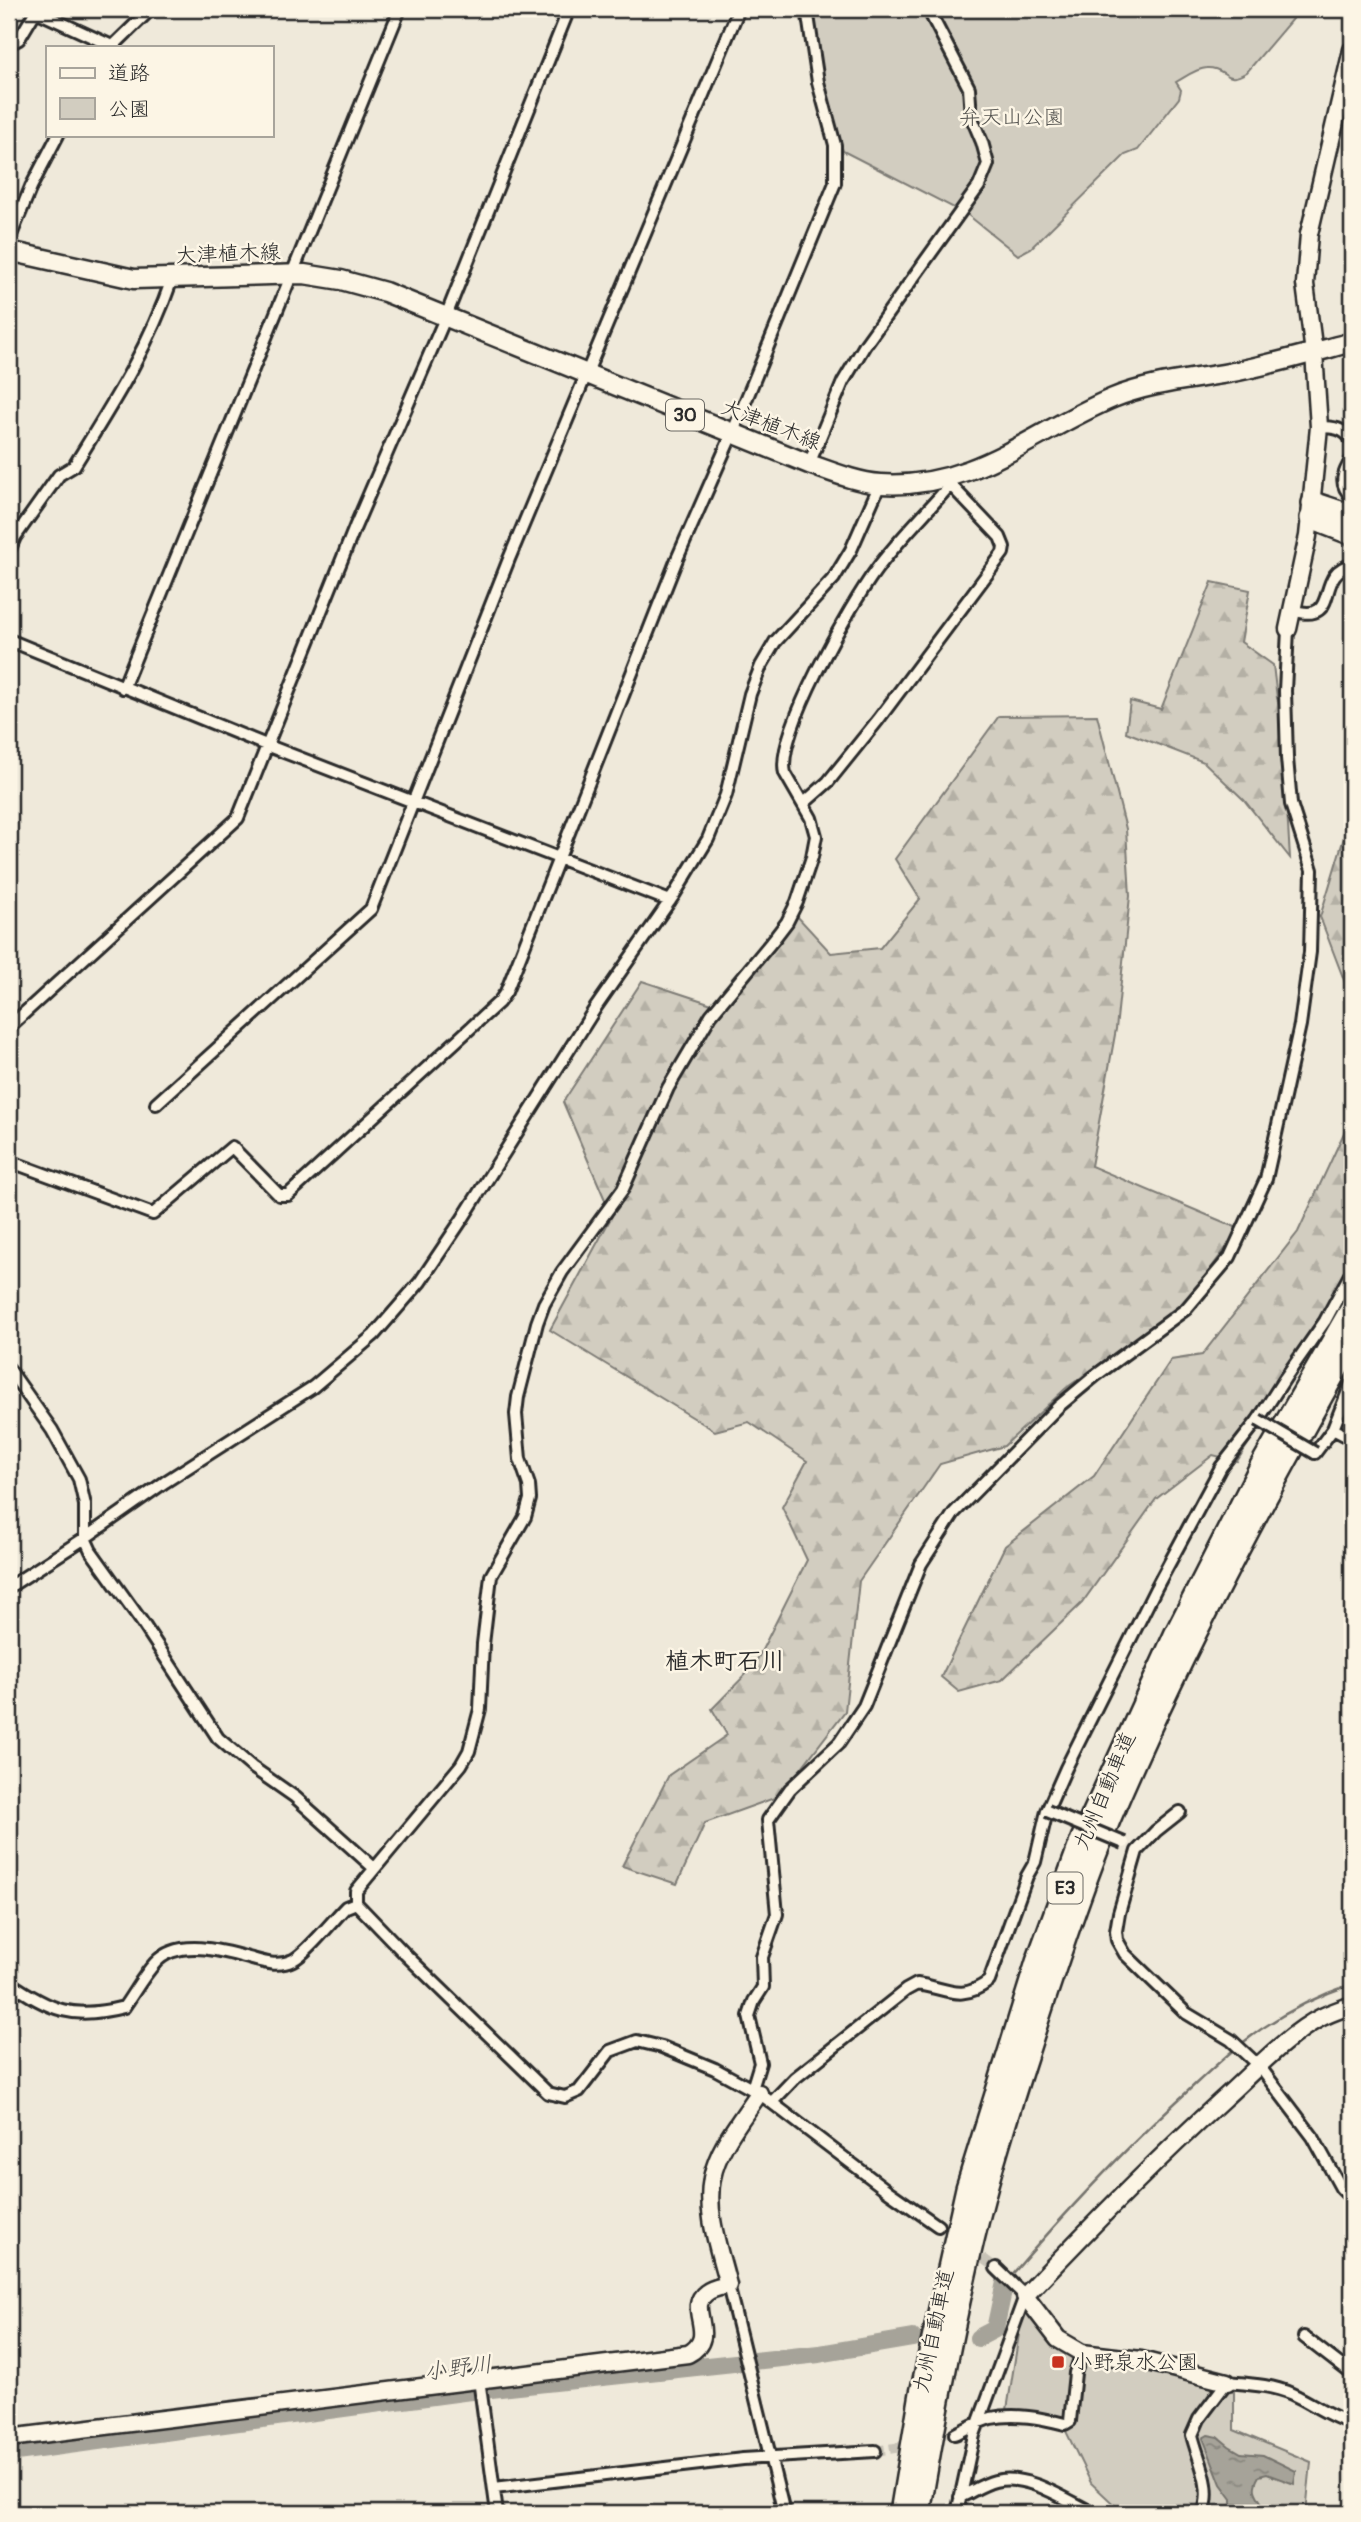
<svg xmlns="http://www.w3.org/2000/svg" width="1361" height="2522" font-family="Pangolin,'Klee One',sans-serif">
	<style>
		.forest { fill: url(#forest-firs); stroke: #7e7c76; stroke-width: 2 }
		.park { fill: #d2cdc0; stroke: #7e7c76; stroke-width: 2 }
		.water { fill: url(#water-ripples); stroke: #75736d; stroke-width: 2 }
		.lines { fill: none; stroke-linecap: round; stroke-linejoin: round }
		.stream { stroke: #75736d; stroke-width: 2.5 }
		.river { stroke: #a6a399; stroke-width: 18 }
		.street-tunnel { stroke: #c8c3b7; stroke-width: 10; stroke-dasharray: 10 5; stroke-linecap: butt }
		.street-casing { stroke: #2b2b2b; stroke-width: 16 }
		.secondary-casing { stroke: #2b2b2b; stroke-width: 21 }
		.primary-casing { stroke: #2b2b2b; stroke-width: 23 }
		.highway-casing { stroke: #2b2b2b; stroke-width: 26 }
		.street { stroke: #fcf5e5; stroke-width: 10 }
		.secondary { stroke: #fcf5e5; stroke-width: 16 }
		.primary { stroke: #fcf5e5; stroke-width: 18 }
		.highway { stroke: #fcf5e5; stroke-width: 21 }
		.street-bridge-casing { stroke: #2b2b2b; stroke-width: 16; stroke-linecap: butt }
		.street-bridge { stroke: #fcf5e5; stroke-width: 10 }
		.poi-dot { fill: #c8321e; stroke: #fcf5e5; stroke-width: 2.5 }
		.labels { text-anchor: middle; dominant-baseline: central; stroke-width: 5; stroke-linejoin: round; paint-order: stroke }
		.shield { fill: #fcf5e5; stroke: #6a6863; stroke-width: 2 }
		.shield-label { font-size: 19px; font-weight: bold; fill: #2b2b2b }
		.park-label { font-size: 21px; fill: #555450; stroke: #fcf5e5 }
		.street-label { font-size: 21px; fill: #2b2b2b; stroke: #fcf5e5 }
		.poi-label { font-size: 21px; fill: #2b2b2b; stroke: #fcf5e5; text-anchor: start }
		.water-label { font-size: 23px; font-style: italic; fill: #565552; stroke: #fcf5e5 }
		.quarter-label { font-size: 24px; font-weight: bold; fill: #2b2b2b; stroke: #fcf5e5 }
	</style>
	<defs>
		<pattern id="forest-firs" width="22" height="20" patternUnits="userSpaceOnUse" patternTransform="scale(1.75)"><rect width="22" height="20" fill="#d2cdc0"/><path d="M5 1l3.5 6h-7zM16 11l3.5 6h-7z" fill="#b4b0a5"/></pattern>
		<pattern id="water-ripples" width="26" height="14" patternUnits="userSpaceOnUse" patternTransform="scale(1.75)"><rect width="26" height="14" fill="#a6a399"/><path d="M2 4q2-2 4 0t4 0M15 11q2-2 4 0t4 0" fill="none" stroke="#87857d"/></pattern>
	</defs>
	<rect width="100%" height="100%" fill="#efe9da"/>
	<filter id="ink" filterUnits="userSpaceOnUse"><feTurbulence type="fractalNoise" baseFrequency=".0143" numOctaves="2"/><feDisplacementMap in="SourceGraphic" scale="14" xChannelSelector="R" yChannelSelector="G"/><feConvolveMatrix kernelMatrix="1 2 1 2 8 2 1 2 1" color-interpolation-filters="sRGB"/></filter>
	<g filter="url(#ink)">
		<path class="forest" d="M1212,582L1250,590L1241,642L1273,665L1277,698L1281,710L1290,858L1244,800L1204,762L1126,732L1130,701L1161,709Z
			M1097,715L1126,829L1130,896L1116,1029L1091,1166L1240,1229L1186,1302L1065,1389L1004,1446L940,1464L859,1581L845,1711L780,1796L705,1823L677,1884L622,1866L669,1775L727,1735L712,1709L754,1666L807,1560L782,1507L807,1461L749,1422L715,1431L550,1330L612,1216L563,1102L642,981L721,1007L797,916L831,953L880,948L920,899L895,859L999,716Z
			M1352,811V1001L1320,917Z
			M1349,1122L1352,1124V1284L1237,1461L1213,1455L1156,1499L1082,1603L1002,1680L959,1692L941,1677L1005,1546L1094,1476L1171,1360L1202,1355L1298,1232Z"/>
		<path class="park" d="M812,9H1326L1314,14L1297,13L1247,72C1225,86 1227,67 1207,68C1197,68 1185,77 1176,82L1181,90L1179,98L1138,150L1125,155L1031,248L1018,255L968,215L843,151L823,81Z
			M1024,2302L1057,2346L1122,2364L1163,2371L1234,2392V2430L1311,2462L1306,2513H1123L1091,2483L1065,2429L1006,2416Z"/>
		<path class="water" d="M1208,2435L1218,2437L1229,2446L1241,2453L1263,2455L1296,2471L1294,2484L1267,2474L1259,2476C1250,2491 1257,2494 1264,2507L1263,2512L1214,2513L1216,2507L1223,2509L1232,2505V2499L1221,2484L1203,2438Z"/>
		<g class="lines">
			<path class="stream" d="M1241,2044C1275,2017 1311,1998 1352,1984
				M1010,2277C1062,2216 1117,2157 1176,2102C1196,2084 1215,2065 1236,2048"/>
			<path class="river" d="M978,2338L995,2329L1005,2282
				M9,2453L463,2392L819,2354L913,2338"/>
			<path class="street-tunnel" d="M970,2249L996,2268
				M875,2451L915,2445"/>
			<g class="street-casing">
				<path id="street" d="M9,44L19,39L34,14L40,13L112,46
					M112,47L151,9
					M9,240L31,187L58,135
					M1319,427C1333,427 1345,428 1352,441
					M1352,459C1343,473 1338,484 1352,497
					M809,464L843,382L865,345L979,186L988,164L982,142L971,116L969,88L928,9
					M9,551L15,537L59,475L74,466C113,403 148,349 172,279
					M1292,610C1343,626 1313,572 1352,565
					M9,640L266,745L670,901
					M123,688L400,9
					M803,804L828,782L878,720L1003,553L1004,547L1000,537L946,480
					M9,1027L238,818L355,527L446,316L569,9
					M156,1104L371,909L509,559L739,9
					M9,1161L153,1214L232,1147L279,1195H288L499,1002L506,992L677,559L732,434L835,183V145L818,82L807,9
					M9,1369L52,1430L79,1479L85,1505V1538L91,1551L142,1622L218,1738L252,1767L295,1797L374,1868
					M1333,1429L1352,1439
					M1315,1453L1333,1429L1352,1381
					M9,1587L85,1538L165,1482L313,1387L374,1335L420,1282L463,1218L596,1007L674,895L708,839L726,795L750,694L761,666L775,642L834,578L851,550L880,484
					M1180,1812L1156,1831L1137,1851L1119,1913L1116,1931L1117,1940L1125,1954L1186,2013L1231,2040L1260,2067L1313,2137L1341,2188L1352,2199
					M9,1982C51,2011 73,2020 124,2007C134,1993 143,1976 155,1963C178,1937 224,1951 252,1959C266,1963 279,1967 293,1960C306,1954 334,1919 346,1907L356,1903
					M752,2089L760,2063L749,2016L754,2001L763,1987L762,1957L777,1914L768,1820L790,1789L839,1743L864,1706L921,1564L954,1513L1059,1406L1095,1376L1186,1309L1230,1257L1266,1179L1300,1025L1310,952L1312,870L1291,804L1287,758L1285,691L1288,629
					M772,2102L795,2078L906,1990L917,1984C947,1988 960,2003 989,1981L1027,1876L1035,1862L1047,1811L1066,1768L1156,1588L1221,1467L1258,1420L1285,1378L1325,1321L1352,1271
					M938,2226L888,2191L759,2093L715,2069L662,2047L637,2041L610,2051L579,2091L565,2097L548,2093L405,1954L356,1903V1891L461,1765L469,1751L480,1709L483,1644L491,1576L525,1517L530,1499L529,1485L520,1459L516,1414L518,1397L537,1323L544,1304L562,1272L623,1189L668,1088L711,1015L774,939L787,922L797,902L812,857L816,836L811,818L785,773C775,735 851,604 876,570C898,540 925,514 950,485
					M728,2285L784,2513
					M1304,2337L1352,2374
					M479,2379L497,2513
					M955,2434C966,2429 979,2421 991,2418C1016,2413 1041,2418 1065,2424L1070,2421L1075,2373L1082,2353
					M494,2488L743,2459L875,2451
					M960,2497C971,2492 983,2484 995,2481C1028,2473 1064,2499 1093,2513
					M957,2513L974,2435L1025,2296L996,2268
					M1203,2513C1214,2488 1198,2460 1192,2435L1199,2419L1227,2382C1249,2384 1272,2385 1292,2394C1312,2403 1331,2418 1352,2423"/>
			</g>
			<g class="secondary-casing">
				<path id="secondary" d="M1288,629L1308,536L1319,427L1314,353L1305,284L1309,234L1352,50
					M1227,2382L1141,2360L1082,2353L1058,2339L1025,2296C1089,2228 1154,2162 1223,2099C1251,2074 1289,2033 1322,2017C1332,2012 1342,2009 1352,2005
					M9,2438L688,2354C720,2337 685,2308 706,2293C712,2288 721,2287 728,2285C720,2252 705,2213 712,2178C718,2147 742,2119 759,2093"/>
			</g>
			<g class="primary-casing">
				<path id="primary" d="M9,251L134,279L304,274L341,280L385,292L809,464C832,472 856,482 881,484C973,490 1034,431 1113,398C1150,383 1189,380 1228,373C1270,365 1311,353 1352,342"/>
			</g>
			<g class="highway-casing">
				<path id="highway" d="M1313,503L1352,516
					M1311,518L1352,534
					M901,2513L921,2393L967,2188L1037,1962L1082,1839L1175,1635L1261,1466L1352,1308
					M919,2513C937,2405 957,2298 985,2192C1000,2135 1019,2079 1037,2022C1059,1954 1082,1886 1109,1820C1179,1655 1264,1497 1352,1342"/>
			</g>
			<use href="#street" class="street"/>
			<use href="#secondary" class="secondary"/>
			<use href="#primary" class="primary"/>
			<use href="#highway" class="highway"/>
			<g class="street-bridge-casing">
				<path id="street-bridge" d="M1258,1420L1315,1453
					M1047,1811L1124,1843"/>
			</g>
			<use href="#street-bridge" class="street-bridge"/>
		</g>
	</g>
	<rect class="poi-dot" x="1051" y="2355" width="14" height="14" rx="3.5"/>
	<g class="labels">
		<g class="shield">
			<rect x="666" y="399.5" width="38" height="31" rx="5"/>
			<rect x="1047.5" y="1872.5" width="35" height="31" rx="5"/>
		</g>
		<g class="shield-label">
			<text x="685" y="415">30</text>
			<text x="1065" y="1888">E3</text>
		</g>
		<g class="park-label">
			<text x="1012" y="117">弁天山公園</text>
		</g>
		<g class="street-label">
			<text transform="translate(228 254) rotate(-2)">大津植木線</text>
			<text transform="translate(771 425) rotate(21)">大津植木線</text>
			<text transform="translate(1105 1791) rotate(-67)">九州自動車道</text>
			<text transform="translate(934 2331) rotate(-78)">九州自動車道</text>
		</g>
		<g class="poi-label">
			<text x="1072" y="2362">小野泉水公園</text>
		</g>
		<g class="water-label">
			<text transform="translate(458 2368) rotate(-7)">小野川</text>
		</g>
		<g class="quarter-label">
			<text x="725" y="1661">植木町石川</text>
		</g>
	</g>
	<rect width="1361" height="2522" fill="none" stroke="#fcf5e5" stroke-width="35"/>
	<rect x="18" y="18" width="1326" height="2487" fill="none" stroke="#2b2b2b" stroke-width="2.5" filter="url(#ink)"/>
	<rect x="46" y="46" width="228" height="91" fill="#fcf5e5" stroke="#a8a49b" stroke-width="2"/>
	<rect x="60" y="68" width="35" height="10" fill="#fcf5e5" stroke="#a8a49b" stroke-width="2"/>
	<text x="108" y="80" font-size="21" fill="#2b2b2b">道路</text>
	<rect x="60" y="98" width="35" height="21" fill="#d2cdc0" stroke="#a8a49b" stroke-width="2"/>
	<text x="108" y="116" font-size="21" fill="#2b2b2b">公園</text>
</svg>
